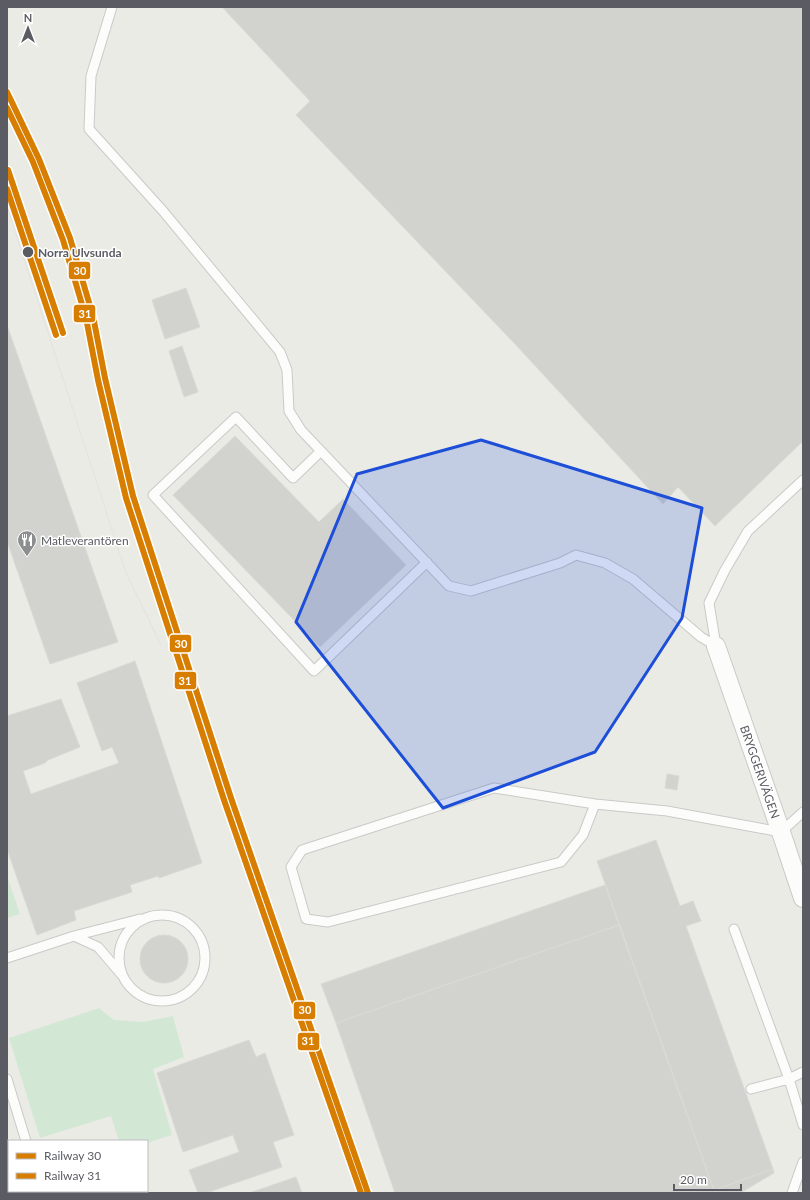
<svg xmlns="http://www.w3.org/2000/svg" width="810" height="1200" font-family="Lato,sans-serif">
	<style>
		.green { fill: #d2e8d5 }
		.building { fill: #d2d2cf; stroke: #dadad4 }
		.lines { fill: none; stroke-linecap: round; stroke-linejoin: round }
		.service-casing { stroke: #c9c9c9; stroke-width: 11 }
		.minor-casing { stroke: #c9c9c9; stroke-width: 20 }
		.service { stroke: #fcfcfb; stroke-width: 9 }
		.minor { stroke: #fcfcfb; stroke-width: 18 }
		.tram { stroke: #e2e2e2; stroke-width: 1 }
		.rail-1-casing { stroke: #fff; stroke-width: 9 }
		.rail-2-casing { stroke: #fff; stroke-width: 9 }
		.rail-1 { stroke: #d77d00; stroke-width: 6 }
		.rail-2 { stroke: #d77d00; stroke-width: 6 }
		.marked { fill: #1d4ed8; fill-opacity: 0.2; stroke: #1d4ed8; stroke-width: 3; stroke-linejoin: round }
		.stop-dot { fill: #5b5c63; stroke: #fff; stroke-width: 1.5 }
		.labels { text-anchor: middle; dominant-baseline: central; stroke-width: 3; stroke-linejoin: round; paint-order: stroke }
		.stop-label { font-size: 12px; font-weight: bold; fill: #5b5c63; stroke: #fff; text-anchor: start }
		.poi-label { font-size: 12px; fill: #5b5c63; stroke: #fff; text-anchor: start }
		.street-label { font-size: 12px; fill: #5b5c63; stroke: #fff }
		.line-badge { stroke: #fff; stroke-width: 1.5 }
		.badge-label { font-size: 11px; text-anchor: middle; font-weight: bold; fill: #fff }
	</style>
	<rect width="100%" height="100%" fill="#ebebe5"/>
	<path class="green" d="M7,876L20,914L7,918Z
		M99,1008L114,1020L143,1022L173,1016L184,1057L153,1069L172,1135L147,1143V1141H119L111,1116L40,1138L9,1038Z"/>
	<path class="building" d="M222,7H803V441L715,526L678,487L663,504L515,344L296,115L310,101Z
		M186,288L200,327L165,339L152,300Z
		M7,325L118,642L50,664L7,541Z
		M182,346L198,392L184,397L169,351Z
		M235,436L319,522L343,499L406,565L320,647L173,495Z
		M135,661L202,863L159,878L158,876L130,885L132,892L74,911L76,920L37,935L7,849V716L61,699L80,747L48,760L45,763L23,771L31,794L119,763L112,747L102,751L77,683Z
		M667,774L679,776L677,790L665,788Z
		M656,840L680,906L693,901L701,921L686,926L773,1169L714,1190L597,861Z
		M605,885L619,925L336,1023L321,984Z
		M619,925L715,1193H395L336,1023Z
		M140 959a24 24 0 1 1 48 0a24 24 0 1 1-48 0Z
		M249,1040L256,1057L265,1053L294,1135L273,1142L282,1167L206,1193H198L189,1170L239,1152L233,1135L183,1152L157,1073Z
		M7,1162L9,1167V1191H17L18,1193H7Z
		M773,1169L774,1173L740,1193H715L714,1190Z
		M296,1177L302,1193H249Z"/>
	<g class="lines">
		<g class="service-casing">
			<path id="service" d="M112,7L91,76L89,129L163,211L280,352L287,370L289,411L301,430L449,586L471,591L560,563L576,555L605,563L633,579L701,637L716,646
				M321,451L293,478L236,417L153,495L314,671L427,562
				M716,646L709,603L725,570L748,531L803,480
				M595,804L583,835L561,862L328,922L306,919L291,867L302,850L494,788L595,804L667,811L781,832L803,812
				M119 958a43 43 0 1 1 86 0a43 43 0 1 1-86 0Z
				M734,929L789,1079L751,1089
				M74,936L140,919
				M7,958L74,936L98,947L121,974
				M803,1072L789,1079L803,1125
				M7,1079L26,1141
				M42,1191L43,1193
				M792,1193L803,1162"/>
		</g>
		<g class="minor-casing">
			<path id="minor" d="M716,646L781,832L803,898"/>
		</g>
		<use href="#service" class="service"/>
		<use href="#minor" class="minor"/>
		<path class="tram" d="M7,206L126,573L161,645"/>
		<g class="rail-1-casing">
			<path id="rail-1" d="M7,92L39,159L70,238L93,316L105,378L133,496L231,798L368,1193
				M8,170L63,333"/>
		</g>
		<g class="rail-2-casing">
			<path id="rail-2" d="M7,108L33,162L63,240L86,318L98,380L126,498L224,800L361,1193
				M7,189L56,335"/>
		</g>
		<use href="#rail-1" class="rail-1"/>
		<use href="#rail-2" class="rail-2"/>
	</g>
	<path class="marked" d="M481,440L702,508L682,618L595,752L443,808L296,622L357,474Z"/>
	<defs>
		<g id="restaurant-pin" transform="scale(1)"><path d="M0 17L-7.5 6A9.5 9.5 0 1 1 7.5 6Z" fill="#8d8e90" stroke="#fff"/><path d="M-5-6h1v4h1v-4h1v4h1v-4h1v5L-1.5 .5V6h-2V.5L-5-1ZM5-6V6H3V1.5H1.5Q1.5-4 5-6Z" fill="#fff"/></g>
	</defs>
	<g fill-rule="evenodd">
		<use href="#restaurant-pin" x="27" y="540"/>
	</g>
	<circle class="stop-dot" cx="28" cy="252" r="6"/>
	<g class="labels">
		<g class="stop-label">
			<text x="38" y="252">Norra Ulvsunda</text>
		</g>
		<g class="poi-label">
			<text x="41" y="540">Matleverantören</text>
		</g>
		<g class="street-label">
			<text transform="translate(760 772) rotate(71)">BRYGGERIVÄGEN</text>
		</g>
	</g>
	<g class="line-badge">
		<rect x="68" y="261" width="23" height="19" rx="4" fill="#d77d00"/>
		<rect x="73" y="304" width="23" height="19" rx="4" fill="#d77d00"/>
		<rect x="169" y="634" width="23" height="19" rx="4" fill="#d77d00"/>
		<rect x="174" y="671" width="23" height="19" rx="4" fill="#d77d00"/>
		<rect x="293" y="1001" width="23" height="19" rx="4" fill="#d77d00"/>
		<rect x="297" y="1032" width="23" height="19" rx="4" fill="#d77d00"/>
	</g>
	<g class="badge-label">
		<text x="80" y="275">30</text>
		<text x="85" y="318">31</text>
		<text x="181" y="648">30</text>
		<text x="185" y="685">31</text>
		<text x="305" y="1014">30</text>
		<text x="308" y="1045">31</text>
	</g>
	<rect width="810" height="1200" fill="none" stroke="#5b5c63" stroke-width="16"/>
	<rect x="8" y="1140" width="140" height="52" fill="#ffffff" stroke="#bdbec1"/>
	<rect x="16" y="1153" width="20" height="6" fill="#d77d00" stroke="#bdbec1"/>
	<text x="44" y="1160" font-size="12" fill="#5b5c63">Railway 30</text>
	<rect x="16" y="1173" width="20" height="6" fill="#d77d00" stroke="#bdbec1"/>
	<text x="44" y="1180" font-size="12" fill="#5b5c63">Railway 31</text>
	<g transform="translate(28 28)" stroke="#ffffff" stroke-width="3" paint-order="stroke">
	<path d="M0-3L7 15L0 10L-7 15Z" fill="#5b5c63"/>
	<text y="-6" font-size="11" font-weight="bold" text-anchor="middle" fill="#5b5c63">N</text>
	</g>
	<path d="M674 1184v6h67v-6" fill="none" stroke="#5b5c63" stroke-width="2"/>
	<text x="680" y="1184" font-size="12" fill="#5b5c63" stroke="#ffffff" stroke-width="3" paint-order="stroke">20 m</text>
</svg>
